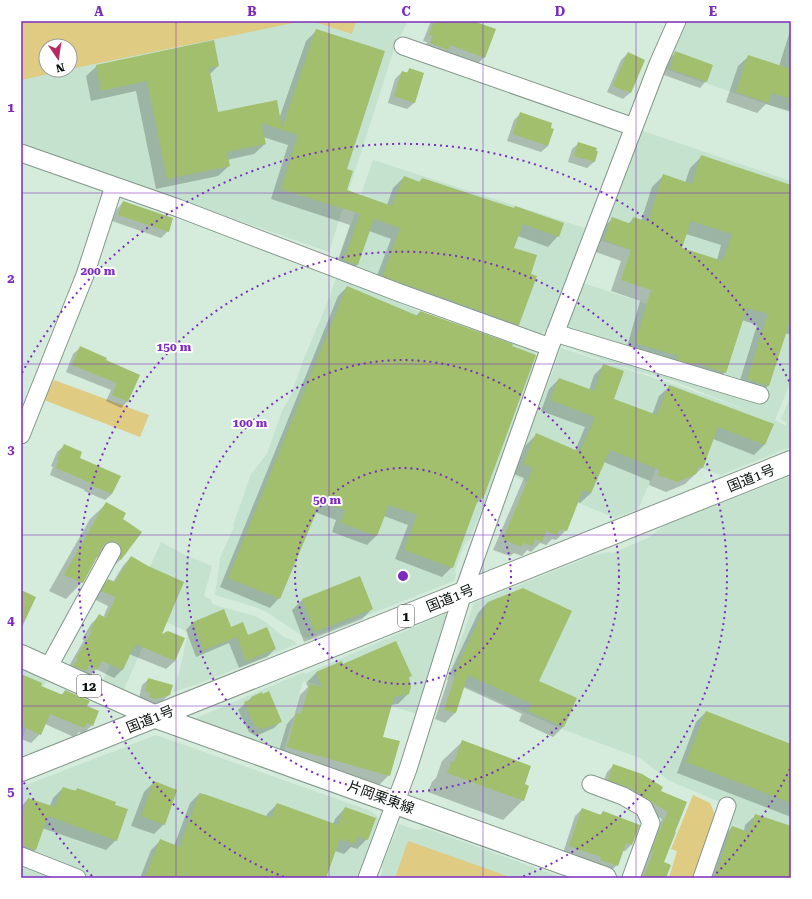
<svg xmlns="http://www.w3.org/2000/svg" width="812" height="899" font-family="'Roboto Serif','Noto Sans JP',serif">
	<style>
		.built { fill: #c4e2ce; fill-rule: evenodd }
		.green { fill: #dfcb82 }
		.shadow { fill: #0003; fill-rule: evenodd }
		.building { fill: #a1bf6c; fill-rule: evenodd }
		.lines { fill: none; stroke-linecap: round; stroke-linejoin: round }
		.minor-casing { stroke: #829789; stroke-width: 19 }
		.major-casing { stroke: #829789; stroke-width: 24 }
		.highway-casing { stroke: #829789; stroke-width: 24 }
		.minor { stroke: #fff; stroke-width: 17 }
		.major { stroke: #fff; stroke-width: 22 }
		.highway { stroke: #fff; stroke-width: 22 }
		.grid { fill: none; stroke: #7b2cbf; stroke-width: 1; stroke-opacity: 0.55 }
		.ring { fill: none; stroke: #7b2cbf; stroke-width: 2; stroke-dasharray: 2 4 }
		.labels { text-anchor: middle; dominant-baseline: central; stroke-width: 4; stroke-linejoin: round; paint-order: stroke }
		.shield { fill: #fff; stroke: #525754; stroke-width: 1 }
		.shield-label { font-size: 13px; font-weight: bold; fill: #080f0b }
		.street-label { font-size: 14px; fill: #080f0b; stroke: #fff }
		.centre { fill: #7b2cbf; stroke: #fff; stroke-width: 2 }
		.ring-label { font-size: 12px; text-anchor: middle; font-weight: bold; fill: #7b2cbf; stroke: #fff; stroke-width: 4; stroke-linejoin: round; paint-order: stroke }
		.neatline { fill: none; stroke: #7b2cbf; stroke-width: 1.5 }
		.grid-label { font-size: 13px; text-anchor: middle; font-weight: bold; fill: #7b2cbf }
	</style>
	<rect width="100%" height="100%" fill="#d5ebdc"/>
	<path class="built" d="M21,21H408L395,46L329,252L21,144ZM46,46H70V70H46Z
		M687,21H791V111L769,105L665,69Z
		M640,130L791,181V381L775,420L786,426L787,423L781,419L791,396V447L721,475L674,458L665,449L638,509L615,518L513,476L552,373L561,348L685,388L751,412L679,383L616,365L561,345L583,283L687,317L701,271L598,240Z
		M373,160L585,228L548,330L540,334L435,301L339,259Z
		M337,276L418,311L534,349L539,363L470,539L465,543L455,570L456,575L454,581L307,639L265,611L255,607L215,595L220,561L219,560L234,527L233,525L251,474L267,454L282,411L291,395L303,361L326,306Z
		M791,476V878H713L736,805L715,800L668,780L640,758L567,731L462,685L449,673L474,603L594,555L610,552L612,553L646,539L666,525Z
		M161,542L183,554L212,566L204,596L212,600L211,603L218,606L255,616L264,621L284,637L292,640L297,644L201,683L173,692L181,665L188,632L156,617L124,689L103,680L110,665L107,663Z
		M447,613L450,617L421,715L303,681L284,751L194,719L304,672L305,674Z
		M21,663L47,679L21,741Z
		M156,735L371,811L381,820L360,878H21V787Z
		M399,824L417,830L425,828L563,878H380L383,870L382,866Z"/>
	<path class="green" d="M21,21H303L70,69V46H46V70H67L21,80Z
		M312,21H356L352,34Z
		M54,380L149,415L140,437L44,400Z
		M693,795L710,803L717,819L698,878H669L677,851L671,849Z
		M408,841L513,878H395Z"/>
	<path class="shadow" d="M431,21H470L484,57L478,64L424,50L427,42L423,41Z
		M791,28V112L766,104L757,113L726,102L738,66L749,56L779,66Z
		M317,30L346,170V191L387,205L393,188L404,177L418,183L422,179L558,236L548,247L518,236L513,248L530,274L519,325L508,335L373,286L391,239L369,231L357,265L346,275L334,271L350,225L271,199L288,145L263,137L265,144L254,154L227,160L229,166L218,176L156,189L136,91L91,101L86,76L97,66H218L210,74L218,113L279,119L306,41Z
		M676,52L706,81L700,88L664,75L669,59Z
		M628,53L644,60L630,93L623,99L607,92L621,60Z
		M409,70L423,74L414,103L407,109L388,103L395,79L402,72L406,73Z
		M521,113L548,146L541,152L507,141L514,120Z
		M579,143L595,151L594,162L587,168L568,162L572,149Z
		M701,157L791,186V335L785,333L769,385L758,396L737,390L757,325L742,320L725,372L714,383L625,354L640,301L611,291L621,261L593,251L601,230L612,219L628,224L634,218L641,221L652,187L663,176L685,183L690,168ZM686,234L721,245L717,260L681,248Z
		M123,202L168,231L161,238L112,221L117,209Z
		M347,287L416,316L420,312L482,498L474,506L452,567L442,577L395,559L408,525L384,516L376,536L367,545L332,532L336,520L315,512L279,598L270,608L220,587L338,296Z
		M80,348L105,360L127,402L121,408L106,401L111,390L66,372L73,354Z
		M604,365L613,400L652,415L659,396L670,386L773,425L764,445L754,455L713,439L703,467L685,484L666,492L649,485L650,481L604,462L591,493L580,503L577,501L566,530L556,540L552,539L546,545L540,543L531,552L527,550L522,556L514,553L510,556L493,550L524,478L514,474L526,445L536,435L575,451L585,427L541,411L549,389L559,379L589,390L594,375Z
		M64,446L78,458L112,494L105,500L84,491L85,490L50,475L53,467L51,466L57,452Z
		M107,503L122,519L141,533L120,560L104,576L101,558L96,557L82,582L66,599L49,591L90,519Z
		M131,557L160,636L175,661L166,669L129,654L123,669L114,678L96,669L88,678L69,666L84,640L82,639L91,624L99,616L103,618L108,606L94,599L100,588L108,580L113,582L123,566Z
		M359,578L372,609L362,619L304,642L292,610L302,600Z
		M488,602L538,681L576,699L563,727L553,737L519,721L522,714L463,687L455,713L445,723L435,719L448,680L447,679L478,613Z
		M193,622L230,628L275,649L267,657L239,668L229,643L196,657L186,630Z
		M341,663L342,665L411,676L408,678V694L398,704L391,705L382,737L389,775L379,785L277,757L287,724L294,716L300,695L308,687L306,683L316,673Z
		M21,675L40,686L61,695L65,691L86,707L92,725L83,734L79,732L74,737L45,724L40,734L31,743L21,739Z
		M149,679L169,695L162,701L149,705L143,703L144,699L139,698L142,685Z
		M262,694L281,721L274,728L256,736L249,732L238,710L251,698Z
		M706,712L789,744L791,738V817L677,773L696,722Z
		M462,742L523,785V800L503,820L428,792L432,782L436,778L442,761Z
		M614,765L659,792L686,803L663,863L665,878H640L647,859H645L662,819L621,794L602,786L607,772Z
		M154,782L164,824L154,834L131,826L144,792Z
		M63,788L74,792L77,789L116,840L106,850L42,828L35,850L25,860L21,859V807L28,799L50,806L53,798Z
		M200,793L266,817L267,814L277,804L333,824L335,819L345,808L367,839L357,849L351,847L344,854L335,851L325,878H140L151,850L161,840L174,846L190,803Z
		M582,809L600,815L603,812L631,845L625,851H623L617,865L610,872L563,853L575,816Z
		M756,815L791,827V878H709L722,838L732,827L744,831L745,825Z"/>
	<path class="building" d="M434,21H473L496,29L485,58L450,45L448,50L430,43L433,36L429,35Z
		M316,29L385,51L347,169L353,171L347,190L392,206L404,176L420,182L422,178L514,208L515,206L564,223L559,237L523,224L514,248L537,255L531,274L537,276L519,325L383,276L400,228L374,219L358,265L344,260L360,214L281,189L298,135L261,123L266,144L227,152L230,166L167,179L147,81L101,91L96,65L214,40L219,66L209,68L218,112L277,100L282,128Z
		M675,51L713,65L707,82L670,69Z
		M628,52L645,60L631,93L613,86Z
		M748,55L791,69V99L772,93L768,103L736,92Z
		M409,68L424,73L415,103L394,96L402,71L408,73Z
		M520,112L552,123L551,128L554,129L548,146L513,134Z
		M578,142L597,148L596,151H598L595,162L574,156Z
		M701,155L791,185V318L769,386L747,379L768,314L747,308L726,373L696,363L695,365L677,360L679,356L635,343L651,290L621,280L631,250L604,240L612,217L631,224L633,217L648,222L663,174L692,184ZM691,221L732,234L723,261L682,248Z
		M123,201L173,218L169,232L118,215Z
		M347,286L418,316L420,311L513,344L512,346L536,355L483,499L479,497L453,568L404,550L417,515L389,505L377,536L341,523L345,510L321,501L280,599L228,578Z
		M80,346L107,358L106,360L140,375L128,402L112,395L117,383L72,365Z
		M603,364L624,371L614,399L657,415L669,385L774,424L765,445L718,427L703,468L699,466L696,474L677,482L658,475L660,470L610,450L591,493L583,490L567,531L562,529V531L559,530L557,535L546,531L542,542L535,539L533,546L523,543L521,547L503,539L533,468L523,464L536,433L580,452L595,417L550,400L559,378L595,391Z
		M64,444L82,452L80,458L121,476L112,494L90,485L91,483L56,468L59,460L57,459Z
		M106,502L126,513L123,519L142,532L121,560L119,559L122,551L120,546L117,542L112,541L106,543L103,546L83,583L64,575Z
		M131,556L148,566L184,582L162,634L168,631L185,638L175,661L135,644L123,670L102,661L97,670L89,665L86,671L73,666L78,659L76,658L92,632L90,630L99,614L106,618L116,597L101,591L108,579L115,582Z
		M360,576L373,609L315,632L302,599Z
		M523,588L572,611L539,681L577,698L564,727L528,711L532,704L468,675L456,713L444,710L457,670L456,669L488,602Z
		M21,590L36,597L21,629Z
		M224,609L231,627L243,622L248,635L267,627L276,649L246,661L237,637L204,650L193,622Z
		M396,641L412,676L409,677L411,687L409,694L394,697L383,737L400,741L390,776L287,747L296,713L301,714L310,684L322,687L316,672L342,661L343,664Z
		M21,674L42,683L41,686L63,695L65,690L90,701L87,706L99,711L93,726L87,723L84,728L50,714L41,735L21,726Z
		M148,678L173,685L170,695L156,699L149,697L150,693L145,691Z
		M269,691L282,722L263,729L255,726L244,702L252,699L251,697L262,692L263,694Z
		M706,711L791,744V803L686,762Z
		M462,740L531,766L525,784L529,786L524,801L447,773L452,761L454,762Z
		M613,764L642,774L663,787L661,791L687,802L675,832H676L664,862L671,865L666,878H643L653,853L651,852L659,831L668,812L628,787L608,780Z
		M154,781L177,790L165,825L141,816Z
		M63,787L76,791L77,788L116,802L115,805L128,809L117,841L48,816L36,850L21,845V809L24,810L28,798L55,807Z
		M199,794H204L272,818L277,803L338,825L345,807L376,818L368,840L358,836L355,844L340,839L326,878H145L160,839L180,847Z
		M582,808L601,815L603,811L640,825L632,845L626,843L618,866L600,860L601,857L569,846Z
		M755,814L791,826V878H715L732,826L749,832Z"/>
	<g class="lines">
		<g class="minor-casing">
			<path id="minor" d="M403,46L634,127
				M21,153L178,208L400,293L550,347
				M555,333L760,395
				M21,435L85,275L114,186
				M48,668L112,551
				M591,784L623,796L644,808L651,823L631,878
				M21,856L77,878
				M367,878L408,769L463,593L550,347L658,64L677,21
				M702,878L727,806"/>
		</g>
		<g class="major-casing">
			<path id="major" d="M21,656L156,717L605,878"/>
		</g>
		<g class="highway-casing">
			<path id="highway" d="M21,770L791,462"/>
		</g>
		<use href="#minor" class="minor"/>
		<use href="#major" class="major"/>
		<use href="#highway" class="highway"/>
	</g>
	<path class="grid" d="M176,21V878M329,21V878M483,21V878M636,21V878M21,193H791M21,364H791M21,535H791M21,706H791"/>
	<g class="ring">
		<circle cx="403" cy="576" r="108"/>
		<circle cx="403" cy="576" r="216"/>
		<path d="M284 877A324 324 0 1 1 522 877"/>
		<path d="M790 769A432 432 0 0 1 714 876M92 876A432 432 0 0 1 22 779M22 373A432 432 0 0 1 790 383"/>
	</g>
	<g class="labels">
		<g class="shield">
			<rect x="398" y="605" width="16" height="22" rx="3"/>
			<rect x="77" y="675" width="24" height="22" rx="3"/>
		</g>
		<g class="shield-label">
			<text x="406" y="616">1</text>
			<text x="89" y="686">12</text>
		</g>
		<g class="street-label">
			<text transform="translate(751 478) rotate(-22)">国道1号</text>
			<text transform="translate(450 598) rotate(-22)">国道1号</text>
			<text transform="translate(150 719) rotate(-22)">国道1号</text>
			<text transform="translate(381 797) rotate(20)">片岡栗東線</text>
		</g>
	</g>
	<circle cx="403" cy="576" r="6" class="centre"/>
	<g class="ring-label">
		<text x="98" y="275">200 m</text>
		<text x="174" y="351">150 m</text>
		<text x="250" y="427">100 m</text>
		<text x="327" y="504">50 m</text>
	</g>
	<rect width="812" height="899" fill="none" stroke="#ffffff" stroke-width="44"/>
	<g transform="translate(58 58) rotate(167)"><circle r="19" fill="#ffffff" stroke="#9c9f9d"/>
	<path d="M0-3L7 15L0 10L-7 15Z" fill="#b62a63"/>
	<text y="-6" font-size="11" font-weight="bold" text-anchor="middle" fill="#080f0b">N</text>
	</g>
	<rect x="22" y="22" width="768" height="855" class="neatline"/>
	<g class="grid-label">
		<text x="99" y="16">A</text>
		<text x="252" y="16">B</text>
		<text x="406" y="16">C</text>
		<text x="560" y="16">D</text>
		<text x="713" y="16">E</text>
		<text x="11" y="112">1</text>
		<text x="11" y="283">2</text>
		<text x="11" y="454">3</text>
		<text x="11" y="625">4</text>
		<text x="11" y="796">5</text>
	</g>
</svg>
